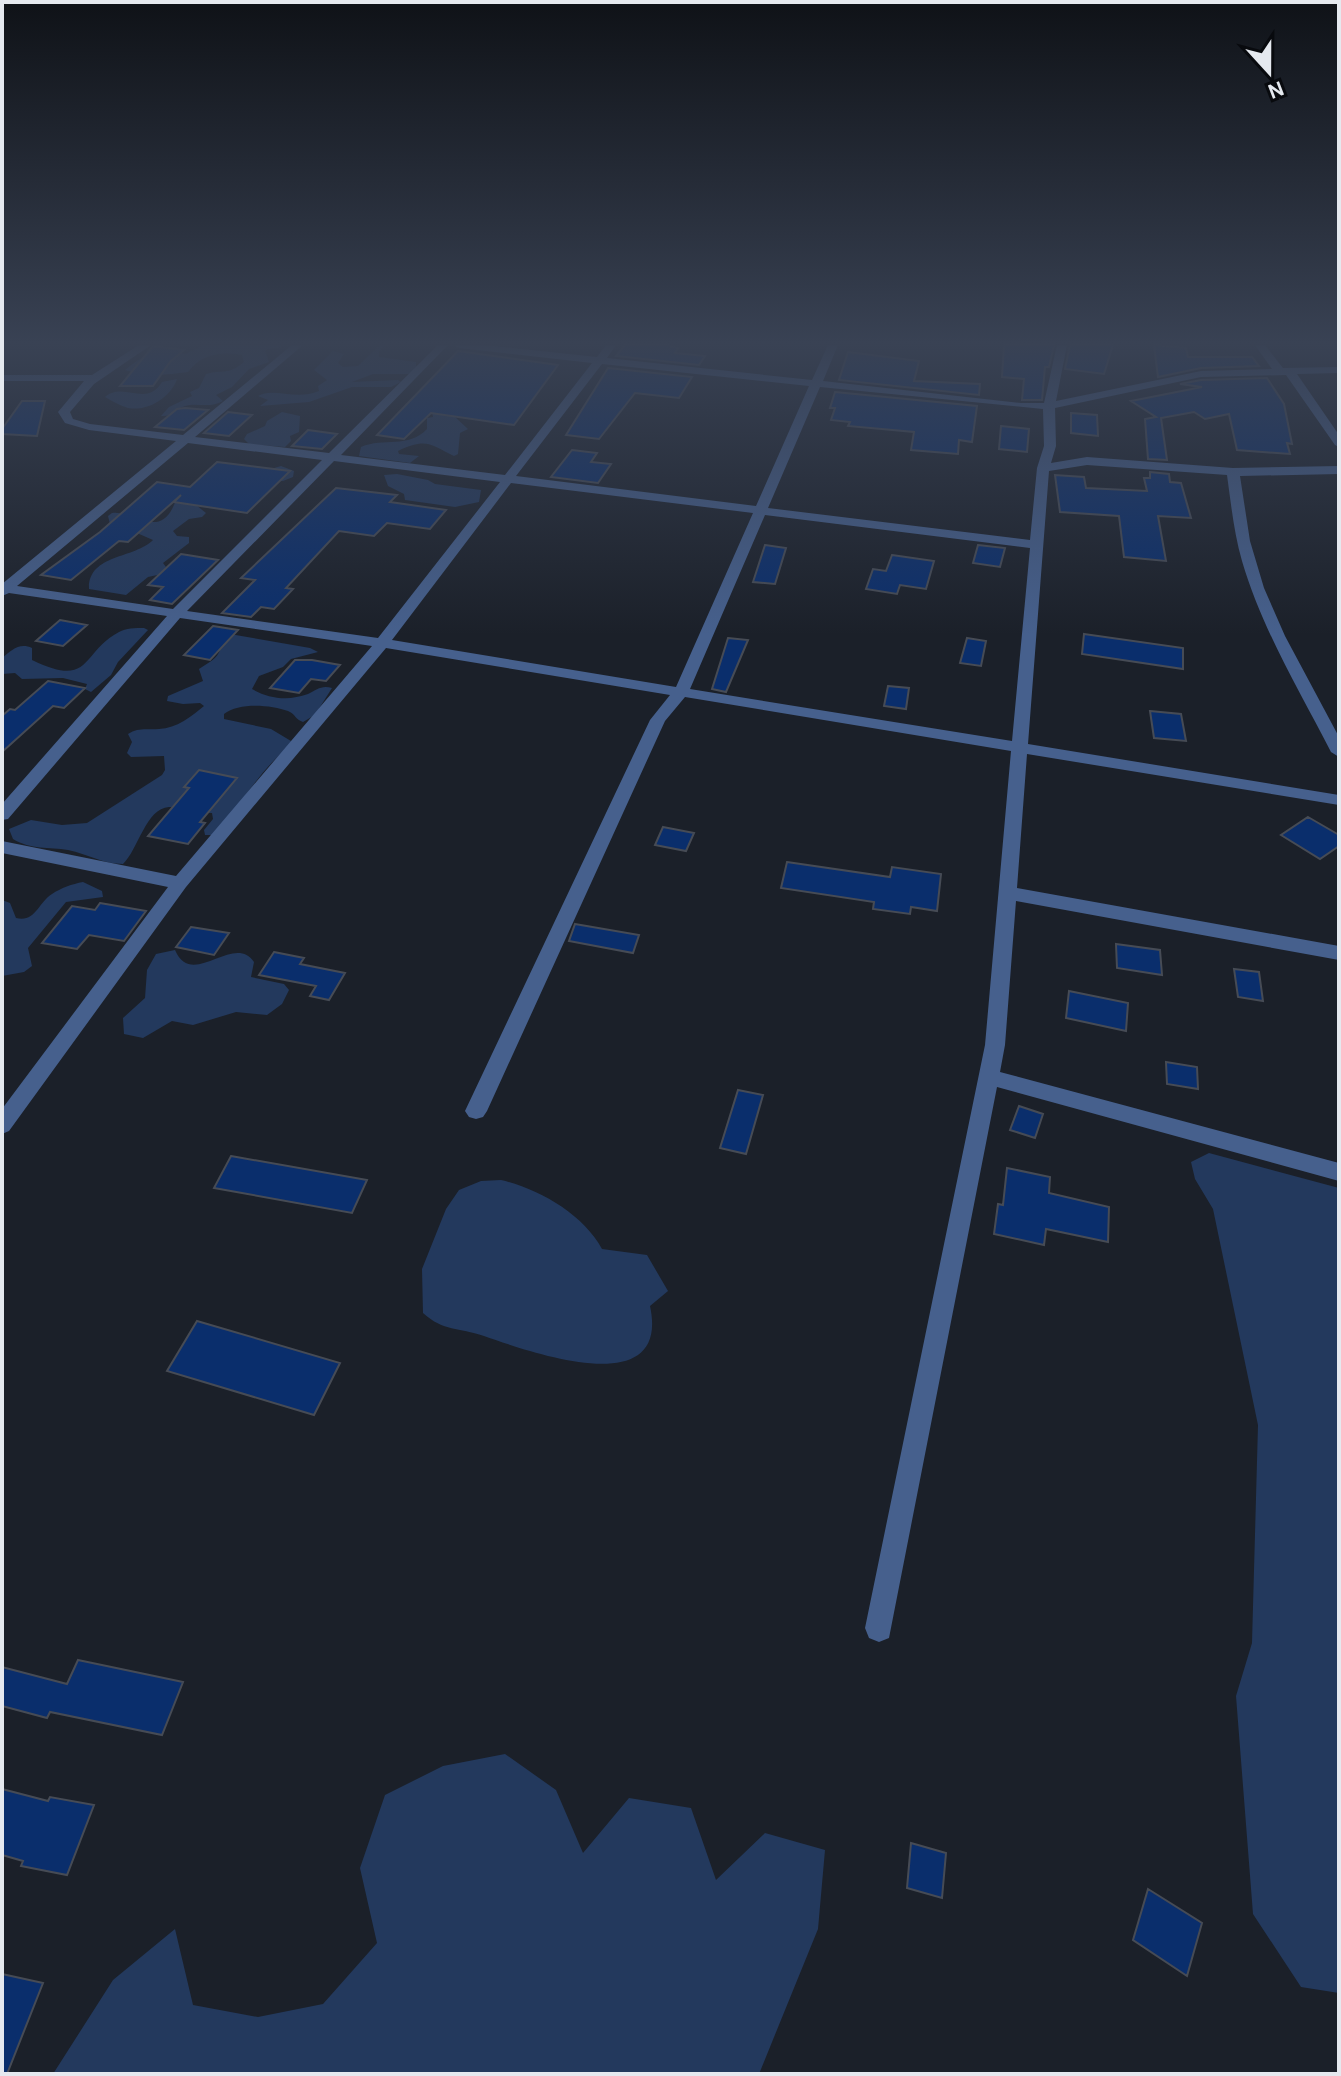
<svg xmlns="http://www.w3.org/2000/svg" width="1341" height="2076" font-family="Karla,sans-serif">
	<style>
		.green { fill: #23395d }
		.building { fill: #0a2e6c; stroke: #464b55; stroke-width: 2 }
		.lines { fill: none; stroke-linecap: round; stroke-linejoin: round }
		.minor { fill: #46608d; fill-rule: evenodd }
	</style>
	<rect width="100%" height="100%" fill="#1b2029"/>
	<path class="green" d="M204,345L285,346L265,350L269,362L249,369L232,387L216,395L223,401C209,409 198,402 185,406C175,409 172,417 161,416L169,407L192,396L190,392L199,388L206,374C223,369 227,376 244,362L242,355C221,351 201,354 188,372C166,375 146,377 125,370C144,354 162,347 185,354Z
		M380,345H386L379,351V357L416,362V369L410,374H373L352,382L398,380L401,382L391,387H352L309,402L260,406L268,400L258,396C273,387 296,401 319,391L318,386L327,380L314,370L333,351L344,354L338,363L343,367L358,366Z
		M177,379C172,395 150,412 128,408C121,406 112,401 105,397C124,381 146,408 162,382Z
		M470,407L455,417L468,429L460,433L458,454L454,456C431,445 427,437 398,451L399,454L419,456L410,463L359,456L361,447C384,437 408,449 427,429V418L433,417L432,412Z
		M282,412L300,416L299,432L290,436L291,441L285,447L249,444L244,439L247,434L265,426L267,421Z
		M281,466L294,471L293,477L283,481L270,480L196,505L206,513L202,517L189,519L173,531L177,536L189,537V543L163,563L166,567L162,574L148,577L126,595L89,589C88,554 134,559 153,540L130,530L111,528L108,516L112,513C136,510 162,544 177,497Z
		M397,474L428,480L435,484L481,490L479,502L455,507L405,500L404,494L388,486L384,475Z
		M144,628L148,630L118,662L111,675L91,692L85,689L87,684L63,678L22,679L15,673L2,674V658C11,651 19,642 32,648V660C92,689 80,653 119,632C126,628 135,628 144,628Z
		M224,633L310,648L318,652L291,659L283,667L259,676L252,689C269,699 289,701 308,694C317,690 321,685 332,688L315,715L303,722C294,719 297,715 288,711C271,705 239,702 224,714V719L271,729L291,741L290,746C260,769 240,806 215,835H205L204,830L213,819L212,813C197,813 182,807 169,807C146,808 138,850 123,864C103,864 88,854 68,850C49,847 31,850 13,839L9,829L31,820L62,825L87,823L162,775L165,770L164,756L131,757L127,753L132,742L128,734C138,727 147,730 159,729C177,728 191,717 204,706L200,703L183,704L167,701L168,696L203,681L199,669C219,656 219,658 224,633Z
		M83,882L102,891L103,897L66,902L28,948L32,966L24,972L2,976V900L10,903L16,918C35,923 38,903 52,894C61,888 72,884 83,882Z
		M175,950C192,990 234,932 254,962L251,977L284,984L289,990L282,1004L267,1015L236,1012L193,1025L172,1021L143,1038L124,1034L123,1018L145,998L147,970L156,954Z
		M1209,1153L1339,1188V1993L1301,1987L1253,1914L1236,1696L1252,1643L1258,1425L1213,1209L1195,1179L1191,1162Z
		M501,1180C539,1189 583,1214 602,1249L647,1255L668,1291L650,1306C671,1403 530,1352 484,1336C458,1327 444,1332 423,1313L422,1269L446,1209L459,1190L481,1181Z
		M505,1754L556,1790L583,1853L629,1798L691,1808L716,1880L765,1833L825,1850L818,1929L759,2074H53L113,1980L175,1929L193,2005L258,2017L323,2004L377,1943L360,1868L385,1795L443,1766Z"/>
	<path class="building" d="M625,345H667L678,348L675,353L705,356L699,365L616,356Z
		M1004,345H1054L1049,367H1045L1042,400H1022L1024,379L1002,377Z
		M1070,345H1113L1104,374L1065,369Z
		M1154,345L1186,348L1188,357H1252L1259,366L1201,368L1158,377Z
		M153,346L184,350L170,362L153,386H120Z
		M458,351L558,365L514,425L431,413L404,439L377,435Z
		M848,352L919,361L914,381L980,384L979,395L839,380Z
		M608,368L692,377L679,398L635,393L599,439L566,435Z
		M1267,378L1284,404L1292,444L1287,443L1290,454L1237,450L1229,414L1205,419L1194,412L1161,418L1167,460L1148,459L1145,419L1156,417L1131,401L1202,387L1180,384L1201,380Z
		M835,392L977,406L972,442L959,440L958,454L911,450L914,432L848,426L850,422L831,420L835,408H830Z
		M22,401H45L37,436L2,434V429Z
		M185,408L208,410L184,430L155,427L177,409Z
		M228,412L252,415L229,436L204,433Z
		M1071,413L1097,415L1098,436L1071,433Z
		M1001,426L1029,429L1027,452L999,449Z
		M308,430L337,434L322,449L292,446Z
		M572,450L597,453L591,462L611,464L598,483L551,477Z
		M217,462L290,471L247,513L174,502L181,495L128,542L119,541L71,580L41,575L100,532L157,482L190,487Z
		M1150,472L1169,474L1170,482L1181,483L1191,518L1158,516L1166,561L1124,557L1119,516L1060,512L1055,475L1084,477L1086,488L1147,491L1144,478H1150Z
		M336,488L397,495L390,502L446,510L430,529L387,523L374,536L339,531L286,588L293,589L274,609L261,607L251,617L222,613L255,580L241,578Z
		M765,545L786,548L775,584L753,582Z
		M978,545L1005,548L1000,567L973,563Z
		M181,554L218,560L172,604L150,600L163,587L148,585Z
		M892,555L934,561L926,589L900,585L897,594L866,589L873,569L886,571Z
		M60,620L87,625L63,646L36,641Z
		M213,626L238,630L210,660L184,655Z
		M1084,634L1183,648V669L1082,654Z
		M728,638L748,640L726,692L712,689Z
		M967,638L986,641L981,666L960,663Z
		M295,660H312L340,665L326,681L311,679L299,693L270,688Z
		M48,681L85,688L64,708L53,706L2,752V716L10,709L15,710Z
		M888,686L909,688L906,709L884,706Z
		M1150,711L1181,714L1186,741L1154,738Z
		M199,770L237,778L200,822L205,823L188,844L148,836L189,788L184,787Z
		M1308,817L1339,835V846L1320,859L1281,835Z
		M663,827L694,833L686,851L655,845Z
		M787,862L890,877L892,867L941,874L937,911L911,907L910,914L873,909L874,902L781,888Z
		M100,903L146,911L124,941L89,935L77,949L42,943L72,906L95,910Z
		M575,924L639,935L633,953L569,941Z
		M191,927L229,933L214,955L176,947Z
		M1116,944L1160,950L1162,975L1117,968Z
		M274,952L304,958L300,964L345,973L329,1000L310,996L316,986L259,975Z
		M1234,969L1259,972L1263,1001L1238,997Z
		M1069,991L1128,1003L1126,1031L1066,1018Z
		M1166,1062L1197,1067L1198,1089L1167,1084Z
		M738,1090L763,1095L746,1154L720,1148Z
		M1019,1106L1043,1114L1035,1138L1010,1130Z
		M231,1156L367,1180L352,1213L214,1188Z
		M1007,1168L1050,1177L1049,1193L1109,1207L1108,1242L1046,1229L1044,1245L994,1234L998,1204L1003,1205Z
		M197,1321L340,1363L314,1415L167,1371Z
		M78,1660L183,1682L162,1735L50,1712L47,1718L2,1706V1667L67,1684Z
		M2,1789L48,1801L50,1797L94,1805L67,1875L21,1866L23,1861L2,1855Z
		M911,1843L946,1853L942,1898L907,1888Z
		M1148,1889L1202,1923L1187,1976L1133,1940Z
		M2,1974L43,1983L7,2074H2Z"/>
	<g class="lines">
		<path class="minor" d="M139,345H151L94,384L70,412L73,419L90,424L183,435L292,345H303L195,437L329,453L438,345H448L341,455L505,475L592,363L459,348L454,345H484L597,357L606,345H616L607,358L812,380L828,345H838L823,381L1021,403H1044L1057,345H1067L1056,401L1201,371L1272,369L1255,345H1265L1283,368L1339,367V373L1297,374L1339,435V447L1335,445L1286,375L1201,377L1055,408L1056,446L1051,463L1087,457L1233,468L1339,466V474L1240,476L1250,541L1264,588L1285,636L1339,737V757L1331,752C1299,690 1262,629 1242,561C1234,533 1231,504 1227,475L1087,465L1049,471L1028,744L1339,795V805L1027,754L1017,888L1339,946V960L1016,901L1005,1045L1000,1072L1339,1163V1181L997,1087L889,1638L879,1642L869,1638L865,1628L985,1045L1011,751L685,697L665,721L487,1111L483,1117L476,1119L469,1117L465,1111L650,720L670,695L386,648L186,887L9,1131L2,1134V1109L168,887L2,853V841L176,876L372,646L180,618L8,819L2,820V804L167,616L9,593L2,596V584L176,441L89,430L65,423L58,412L84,381H2V375H92ZM602,364L809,386L756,506L516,476ZM820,387L1043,409L1044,446L1037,468L1030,540L768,508ZM188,443L322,460L173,609L17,586ZM334,461L500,482L378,638L187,611ZM511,483L753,513L676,687L392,640ZM765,515L1030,548L1012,741L690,689Z"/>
	</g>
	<linearGradient id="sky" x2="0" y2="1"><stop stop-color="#0f1217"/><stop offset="0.54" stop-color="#394254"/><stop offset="1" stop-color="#394254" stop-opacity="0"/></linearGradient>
	<rect width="1341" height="635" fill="url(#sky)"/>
	<rect width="1341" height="2076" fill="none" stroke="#e5e9ef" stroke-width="8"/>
	<g transform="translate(1269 72) rotate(159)" stroke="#080a0e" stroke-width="6" paint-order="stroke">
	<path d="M0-6L14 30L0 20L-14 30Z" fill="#e5e9ef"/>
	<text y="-12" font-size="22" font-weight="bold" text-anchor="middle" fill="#e5e9ef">N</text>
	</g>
</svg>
